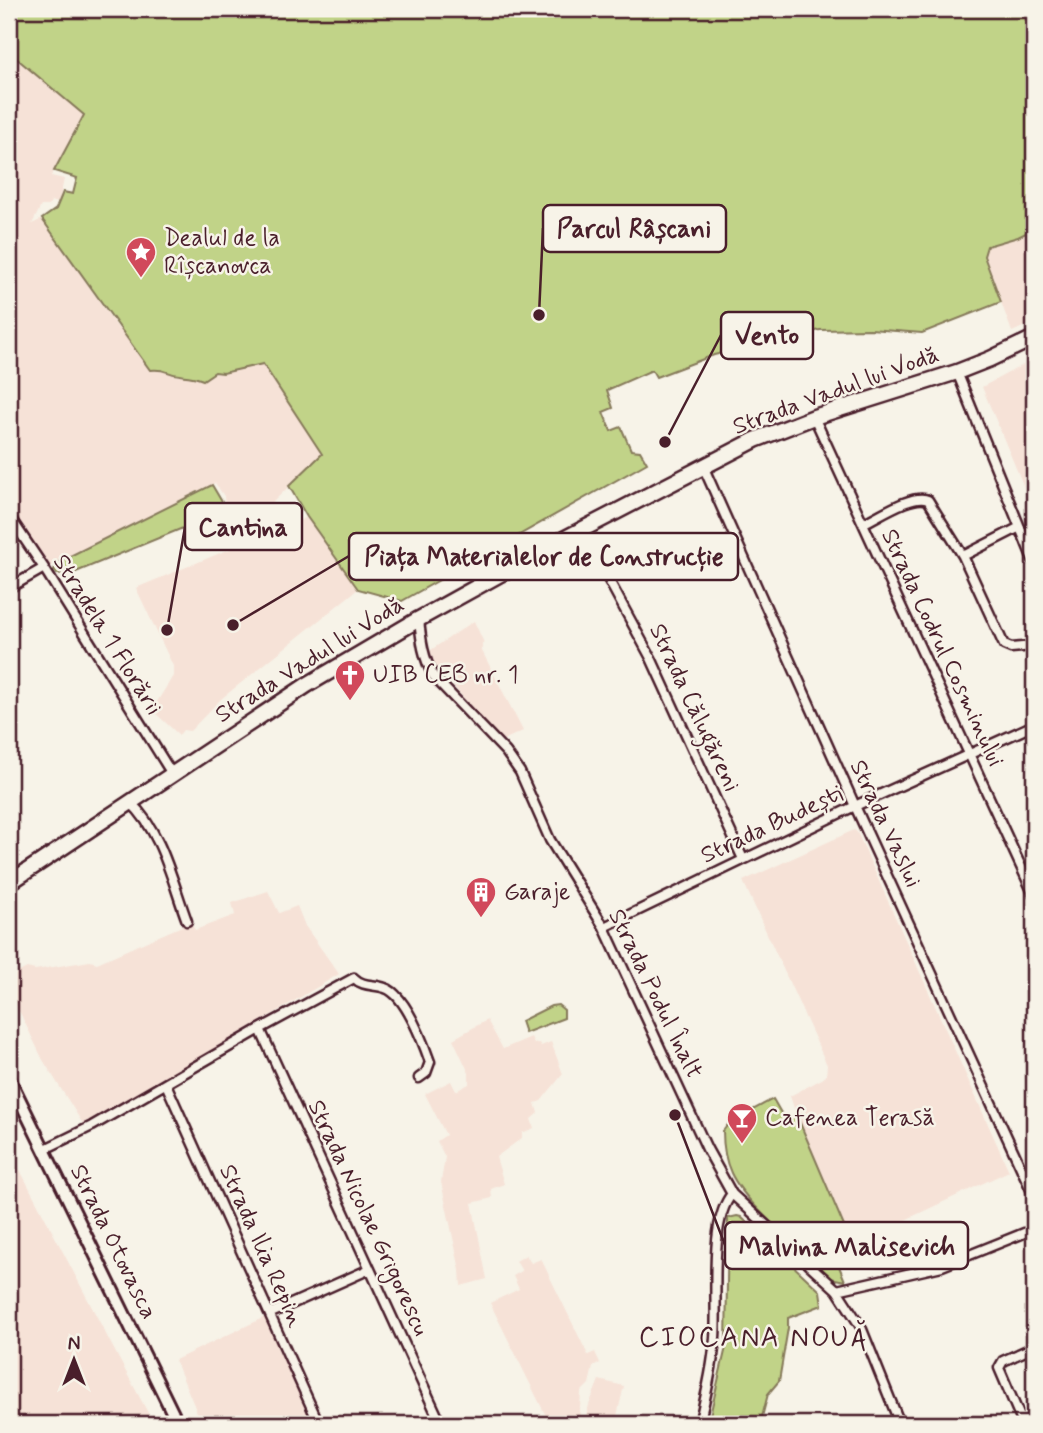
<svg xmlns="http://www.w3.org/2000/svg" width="1043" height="1433" font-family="Mynerve,sans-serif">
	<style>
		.built { fill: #f6e2d7 }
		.green { fill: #c1d388; stroke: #86795a; stroke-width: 2 }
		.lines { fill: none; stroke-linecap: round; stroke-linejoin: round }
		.minor-casing { stroke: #4a1f2b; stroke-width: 13 }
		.tertiary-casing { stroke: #4a1f2b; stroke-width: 16 }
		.primary-casing { stroke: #4a1f2b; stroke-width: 19 }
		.minor { stroke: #f7f3e8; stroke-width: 8 }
		.tertiary { stroke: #f7f3e8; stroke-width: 10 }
		.primary { stroke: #f7f3e8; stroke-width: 14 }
		.labels { text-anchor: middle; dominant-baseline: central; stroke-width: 5; stroke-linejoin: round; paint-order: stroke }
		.poi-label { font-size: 24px; fill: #4a1f2b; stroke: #f7f3e8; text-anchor: start }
		.street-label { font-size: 24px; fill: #4a1f2b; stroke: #f7f3e8 }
		.quarter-label { font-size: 28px; letter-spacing: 2px; fill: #4a1f2b; stroke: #f7f3e8 }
		.leader { fill: none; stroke: #4a1f2b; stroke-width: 2.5 }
		.callout-dot { fill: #4a1f2b; stroke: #f7f3e8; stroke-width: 2.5 }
		.callout { fill: #f7f3e8; stroke: #4a1f2b; stroke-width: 2.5 }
		.callout-label { font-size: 26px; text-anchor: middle; font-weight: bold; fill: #4a1f2b }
	</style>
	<rect width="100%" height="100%" fill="#f7f3e8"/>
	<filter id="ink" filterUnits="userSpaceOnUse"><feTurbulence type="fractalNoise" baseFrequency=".0143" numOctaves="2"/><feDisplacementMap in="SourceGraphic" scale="14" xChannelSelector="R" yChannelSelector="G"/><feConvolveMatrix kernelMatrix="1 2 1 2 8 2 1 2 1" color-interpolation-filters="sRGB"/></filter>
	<g filter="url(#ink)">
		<path class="built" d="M9,52L84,115L51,176L64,179L59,203L51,201L49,206H41L32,224L42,219L118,328L163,369L177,376L192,375L223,373L263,364L322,454L270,505L251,515L226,522L224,496L215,483L50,567L9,506V224L15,231L9,220Z
			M1034,229V322L1012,332L984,256L987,246L1018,237Z
			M1034,359V511L982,387Z
			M307,517L358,589L221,699L190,731L183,730L179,735L152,710L173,676V666L136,588Z
			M474,621L484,643L482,644V651L523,731L501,741L436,666L428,652Z
			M854,830L857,832L1009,1171L852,1245L803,1135L790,1096L822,1079L826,1076L827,1065L743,881Z
			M268,891L279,913L297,906L305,926L339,974L148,1089L83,1124L43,1060L9,990V977L27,968L35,970L90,961L97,963L182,926L191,923L195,930L235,915L232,903Z
			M487,1020L503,1049L531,1037L534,1044L539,1043L541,1046L551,1042L563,1074L541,1101L535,1103L538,1113L531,1119L534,1128L522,1133V1138L496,1157L504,1184L491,1189L492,1198L472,1203L487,1279L461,1286L460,1270L441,1182L445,1157L437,1141L446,1135L425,1094L451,1081L456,1091L469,1084V1073L453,1039Z
			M9,1149L119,1359L154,1424H9Z
			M526,1255L531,1263L541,1259L588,1355L595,1352L600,1363L593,1367L589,1384L581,1392L579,1424H550L490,1303L519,1289L513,1276L522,1271L516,1261Z
			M265,1317L314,1424H202L175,1360Z
			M599,1380L624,1386L615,1424H584L589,1405Z"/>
		<path class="green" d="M15,9H1034V229L1018,237L987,246L984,256L1001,302L922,333L870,329L820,330L714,355L656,377L652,370L607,390L613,408L603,412L611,431L621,427L631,450L640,451L647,463L402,601L358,589L307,517L289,486L322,454L263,364L223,373L215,372L203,380C194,376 189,377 180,375C166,374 167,368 150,370L42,219L56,209L63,192L73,194L77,178L54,171L84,115L9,52V25Z
			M212,485L225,507L222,512L76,572L57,574L54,570L58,562Z
			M558,1005L564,1010V1018L525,1033L521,1021L551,1006Z
			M773,1099L785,1120L797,1116L852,1245L834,1254L845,1281L830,1278L820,1269C796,1245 744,1202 731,1173C725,1160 723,1144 723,1131L730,1122Z
			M737,1216L741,1217L820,1291L822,1305L788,1318V1328L779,1381L768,1394L762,1417L764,1424H708L726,1347L728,1218Z"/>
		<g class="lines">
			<g class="minor-casing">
				<path id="minor" d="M9,10V9
					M957,372L1034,562
					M814,417L1034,895
					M703,466L855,806L1034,1196
					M9,516L44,568L172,774
					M864,523C879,516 913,493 928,500L963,556L1020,527
					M963,556L1004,645L1011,648L1034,646
					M606,575L651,658L743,859
					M9,588L44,568
					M419,619C421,640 423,658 434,677L506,752L520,772L550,840L604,927L707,1149L732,1194L837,1290L861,1327L900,1424
					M130,802C162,832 172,881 187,921
					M604,927L855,806L1034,725
					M260,1029L441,1424
					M166,1084L319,1424
					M45,1149L92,1126L260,1029L354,978C363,987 374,984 385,988C405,994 423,1042 430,1062L426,1073L419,1078
					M837,1290L942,1266L1034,1229
					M271,1313L370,1269
					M699,1424C706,1396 713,1367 715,1338C718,1301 708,1221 732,1194
					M1023,1424L999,1368L1003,1361L1034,1347"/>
			</g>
			<g class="tertiary-casing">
				<path id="tertiary" d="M9,1078L178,1424"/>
			</g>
			<g class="primary-casing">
				<path id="primary" d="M9,883L307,685L419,619L558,542L755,440L814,417L957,372L990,359L1034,338"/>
			</g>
			<use href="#minor" class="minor"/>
			<use href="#tertiary" class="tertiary"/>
			<use href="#primary" class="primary"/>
		</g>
	</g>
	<defs>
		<g id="sight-pin" transform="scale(1.575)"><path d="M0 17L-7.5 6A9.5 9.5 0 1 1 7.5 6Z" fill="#d1495b" stroke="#f7f3e8"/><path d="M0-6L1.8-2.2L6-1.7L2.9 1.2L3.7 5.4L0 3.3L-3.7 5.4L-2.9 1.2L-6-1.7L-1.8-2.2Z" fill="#fff"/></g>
		<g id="church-pin" transform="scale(1.575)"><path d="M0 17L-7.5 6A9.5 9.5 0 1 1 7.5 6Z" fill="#d1495b" stroke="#f7f3e8"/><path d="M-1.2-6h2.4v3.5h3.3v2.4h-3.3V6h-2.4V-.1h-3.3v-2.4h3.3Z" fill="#fff"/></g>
		<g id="building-pin" transform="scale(1.575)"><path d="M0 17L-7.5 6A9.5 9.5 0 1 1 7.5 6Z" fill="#d1495b" stroke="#f7f3e8"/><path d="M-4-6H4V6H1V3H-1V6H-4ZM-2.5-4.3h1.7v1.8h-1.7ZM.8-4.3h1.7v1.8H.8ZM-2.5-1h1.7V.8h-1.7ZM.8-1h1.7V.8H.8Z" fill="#fff"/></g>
		<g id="bar-pin" transform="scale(1.575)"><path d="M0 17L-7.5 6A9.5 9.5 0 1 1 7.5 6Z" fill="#d1495b" stroke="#f7f3e8"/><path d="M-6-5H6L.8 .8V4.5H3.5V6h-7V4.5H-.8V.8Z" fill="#fff"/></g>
	</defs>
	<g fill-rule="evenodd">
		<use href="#sight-pin" x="141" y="252"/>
		<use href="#church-pin" x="350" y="675"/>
		<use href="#building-pin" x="481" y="892"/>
		<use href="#bar-pin" x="742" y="1118"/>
	</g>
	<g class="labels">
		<g class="poi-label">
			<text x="164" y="238">Dealul de la<tspan x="164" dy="28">Rîșcanovca</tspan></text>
			<text x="373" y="675">UIB CEB nr. 1</text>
			<text x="504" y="892">Garaje</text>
			<text x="765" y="1118">Cafenea Terasă</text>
		</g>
		<g class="street-label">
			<text transform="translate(836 391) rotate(-20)">Strada Vadul lui Vodă</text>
			<text transform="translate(107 635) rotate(58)">Stradela 1 Florării</text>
			<text transform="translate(942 648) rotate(65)">Strada Codrul Cosminului</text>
			<text transform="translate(310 660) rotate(-32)">Strada Vadul lui Vodă</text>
			<text transform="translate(694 708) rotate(65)">Strada Călugăreni</text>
			<text transform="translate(885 824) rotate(65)">Strada Vaslui</text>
			<text transform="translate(772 825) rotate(-25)">Strada Budești</text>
			<text transform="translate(655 994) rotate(64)">Strada Podul Înalt</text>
			<text transform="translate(368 1218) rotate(65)">Strada Nicolae Grigorescu</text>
			<text transform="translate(113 1242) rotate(64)">Strada Otovasca</text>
			<text transform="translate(261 1246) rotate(66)">Strada Ilia Repin</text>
		</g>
		<g class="quarter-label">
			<text x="754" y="1338">CIOCANA NOUĂ</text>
		</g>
	</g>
	<path class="leader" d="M539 315L543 228M665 442L721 335M167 630L185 527M233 625L349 556M675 1115L725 1245"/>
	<g class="callout-dot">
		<circle cx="539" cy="315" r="7"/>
		<circle cx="665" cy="442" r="7"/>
		<circle cx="167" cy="630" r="7"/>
		<circle cx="233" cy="625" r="7"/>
		<circle cx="675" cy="1115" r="7"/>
	</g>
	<g class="callout">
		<rect x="543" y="205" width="183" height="47" rx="7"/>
		<rect x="721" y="312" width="92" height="47" rx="7"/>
		<rect x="185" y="503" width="117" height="47" rx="7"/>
		<rect x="349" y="533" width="389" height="47" rx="7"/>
		<rect x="725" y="1222" width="243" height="47" rx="7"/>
	</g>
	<g class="callout-label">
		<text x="634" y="237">Parcul Râșcani</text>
		<text x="767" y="344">Vento</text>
		<text x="243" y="536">Cantina</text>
		<text x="544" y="565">Piața Materialelor de Construcție</text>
		<text x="847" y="1255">Malvina Malisevich</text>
	</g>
	<rect width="1043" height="1433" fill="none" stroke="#f7f3e8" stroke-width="35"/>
	<rect x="18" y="18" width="1008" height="1398" fill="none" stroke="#4a1f2b" stroke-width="2.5" filter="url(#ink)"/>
	<g transform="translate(74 1360)" stroke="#f7f3e8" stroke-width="5" paint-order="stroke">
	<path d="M0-5L12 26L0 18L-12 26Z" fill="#4a1f2b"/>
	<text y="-10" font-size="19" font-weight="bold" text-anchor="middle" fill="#4a1f2b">N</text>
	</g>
</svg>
